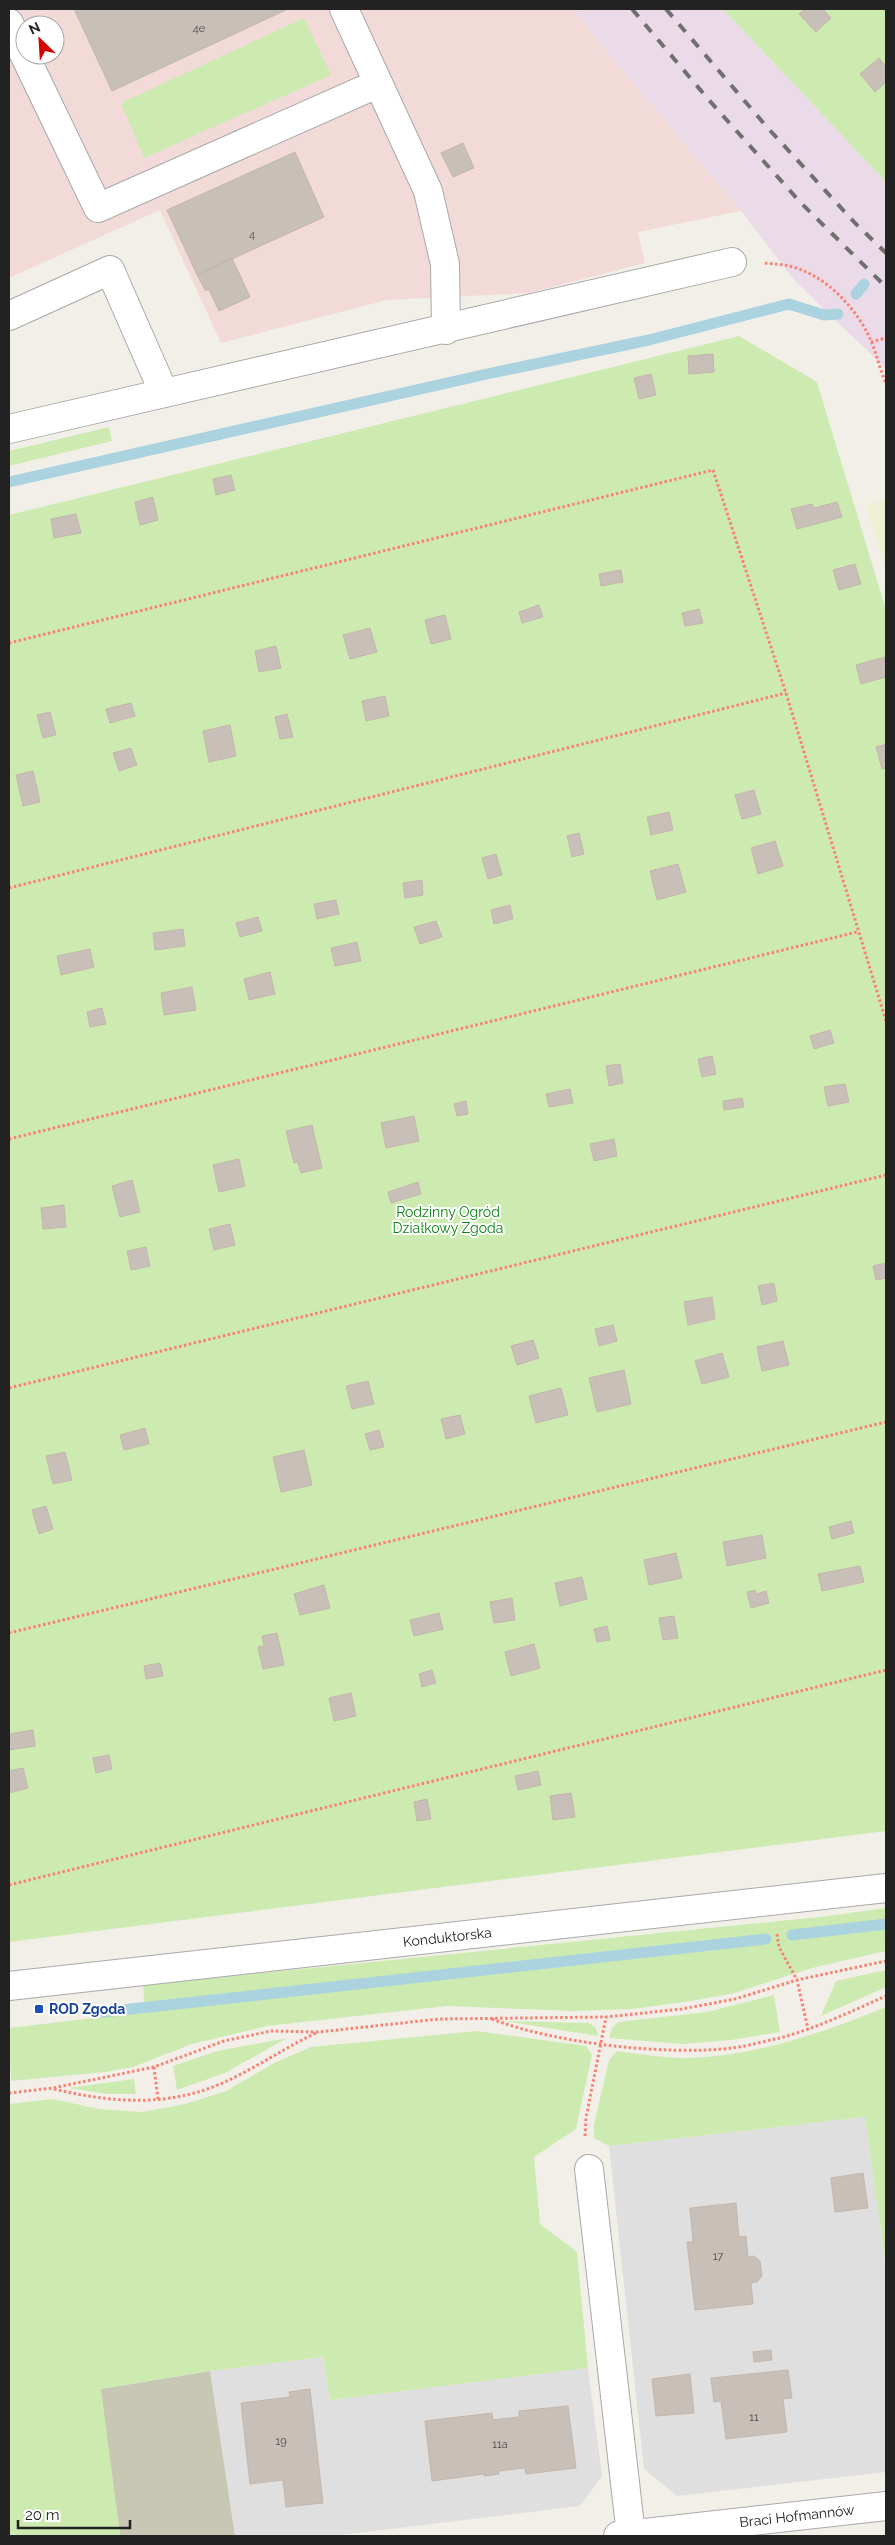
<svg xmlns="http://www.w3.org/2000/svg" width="895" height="2545" font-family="Raleway,sans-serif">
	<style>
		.residential { fill: #e0dfdf }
		.commercial { fill: #f2dad9; fill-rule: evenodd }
		.industrial { fill: #ebdbe8 }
		.construction { fill: #c7c7b4 }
		.farmland { fill: #eef0d5 }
		.grass { fill: #cdebb0 }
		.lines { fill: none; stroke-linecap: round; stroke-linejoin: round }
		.stream { stroke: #aad3df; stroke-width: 11 }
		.building { fill: #c7bfb8; stroke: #c4b6ab }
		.minor-casing { stroke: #a9a9a9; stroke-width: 30 }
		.path { stroke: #fa8072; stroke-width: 3; stroke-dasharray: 2.5 2.5; stroke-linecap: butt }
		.minor { stroke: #fff; stroke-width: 28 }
		.rail { stroke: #707070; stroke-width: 4; stroke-dasharray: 10 10; stroke-linecap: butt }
		.transit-dot { fill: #1a4fb4; stroke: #fff; stroke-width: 2 }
		.labels { text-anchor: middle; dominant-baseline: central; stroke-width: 4; stroke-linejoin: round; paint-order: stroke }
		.number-label { font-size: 11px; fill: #4b4948 }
		.park-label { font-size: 14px; fill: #0c8416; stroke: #fff }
		.street-label { font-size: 14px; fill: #222; stroke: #fff }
		.transit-label { font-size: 14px; font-weight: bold; fill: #164399; stroke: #fff; text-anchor: start }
	</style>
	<rect width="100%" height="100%" fill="#f2efe9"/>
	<path class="residential" d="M865,2117L886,2267V2472L677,2496L644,2469L609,2146Z
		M323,2357L330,2400L588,2368L602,2476L580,2506L333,2536H235L210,2371Z"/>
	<path class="commercial" d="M9,9H572L741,211L638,232L645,263L529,293L387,300L221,343L160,210L9,278ZM25,25H55V55H25Z"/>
	<path class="industrial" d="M572,9H723L886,182V369L795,281L741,211Z"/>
	<path class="construction" d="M210,2371L235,2536H120L100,2389Z"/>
	<path class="farmland" d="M886,497V571L866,508Z"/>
	<path class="grass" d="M723,9H886V182Z
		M304,18L331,75L144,158L121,103Z
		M739,336L817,382L886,610V1831L9,1942V515Z
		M109,427L112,441L9,466V451Z
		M886,1908V1951L812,1968L731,1994L684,2002L633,2009L574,2011L447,2006L267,2026L192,2044L133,2067L105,2072L11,2081L9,2028L145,2012L143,1985L820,1917Z
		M886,1970V1987L821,2016L836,1981Z
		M774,1995L780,2032L731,2040L682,2044L609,2038L612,2028L618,2022L707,2012Z
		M886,2007V2267L865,2117L609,2146L594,2138V2125L609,2060L617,2051C640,2054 664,2058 686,2058C757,2056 822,2033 886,2007Z
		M504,2021L589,2023L596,2028L598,2036Z
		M477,2031L586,2046L592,2054L576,2129L534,2157L540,2224L577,2252L588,2368L330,2400L323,2357L210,2371L101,2389L120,2536H9V2104L53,2099L99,2109L142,2112L185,2104L226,2091L274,2063L311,2047Z
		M287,2038L225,2073L177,2090L173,2066L217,2051Z
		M134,2079L136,2094H108L68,2088Z"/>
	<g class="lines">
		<path class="stream" d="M856,294L864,284
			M9,482L487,374L649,340L789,304L824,315L838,314
			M792,1935L886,1924
			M104,2012L766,1939"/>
	</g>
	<path class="building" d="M74,9H288L112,91Z
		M805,9H823L831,18L816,32L799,14Z
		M879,58L886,67V82L875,92L860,74Z
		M463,143L474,168L453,177L441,153Z
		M295,152L324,217L197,275L167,210Z
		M232,258L250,297L219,311L209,290H205L197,275Z
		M713,354L714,372L689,374L688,356Z
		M651,374L656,395L639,399L634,378Z
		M231,475L235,490L216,495L213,479Z
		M153,497L158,520L140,525L135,502Z
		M837,502L842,517L797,529L791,509L812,504L814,508Z
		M76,514L81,533L54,538L51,519Z
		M855,564L861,584L839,590L833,570Z
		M621,570L623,582L601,586L599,574Z
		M539,605L543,617L522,623L519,612Z
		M699,609L703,623L685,626L682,613Z
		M445,615L451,639L431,644L425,620Z
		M370,628L377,652L350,659L343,635Z
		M276,646L281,668L259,672L255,651Z
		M885,657L886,677L861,684L856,665Z
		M385,696L389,716L366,721L362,701Z
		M131,703L135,716L110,723L106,709Z
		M50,712L56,735L43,738L37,715Z
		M287,714L293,737L280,739L275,717Z
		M230,725L236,756L209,762L203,731Z
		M886,744V768L882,769L876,747Z
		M131,748L137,765L119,771L113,753Z
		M33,771L40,802L23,806L16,775Z
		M754,790L761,814L742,819L735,795Z
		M669,812L673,830L651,835L647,817Z
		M579,833L584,854L572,857L567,836Z
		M775,841L783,866L758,874L751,848Z
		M496,854L502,875L488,879L482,858Z
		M678,864L686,892L657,900L650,871Z
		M422,880L423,895L405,898L403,883Z
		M336,900L339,914L317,919L314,904Z
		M510,905L513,919L494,924L491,910Z
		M258,917L262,931L240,937L236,923Z
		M436,921L442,937L420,944L414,927Z
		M183,929L185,946L155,950L153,933Z
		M357,942L361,961L335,966L331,948Z
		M90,949L94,967L61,975L57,956Z
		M270,972L275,994L249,1000L244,979Z
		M192,987L196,1010L164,1015L161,993Z
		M102,1008L106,1024L90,1027L87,1012Z
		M830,1030L834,1043L814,1049L810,1036Z
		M712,1056L716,1074L702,1077L698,1059Z
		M620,1064L623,1083L609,1086L606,1066Z
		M845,1084L849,1102L828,1106L824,1087Z
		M570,1089L573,1103L549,1107L546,1094Z
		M742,1098L744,1107L724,1110L723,1101Z
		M466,1101L468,1114L457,1116L454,1104Z
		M414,1116L419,1141L386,1148L381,1123Z
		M312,1125L322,1168L301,1173L298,1162L294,1163L286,1131Z
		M614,1139L617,1156L594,1161L590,1144Z
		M239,1159L245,1186L219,1192L213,1165Z
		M132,1180L140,1212L120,1217L112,1186Z
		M418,1182L421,1194L391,1203L388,1192Z
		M64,1205L66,1227L43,1229L41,1208Z
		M230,1224L235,1245L214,1250L209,1229Z
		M146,1247L150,1266L131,1270L127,1251Z
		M886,1263V1278L876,1280L873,1266Z
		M774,1283L777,1301L762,1305L758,1286Z
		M712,1297L715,1319L688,1325L684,1302Z
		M613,1325L617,1341L599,1346L595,1329Z
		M533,1340L539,1358L517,1365L511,1346Z
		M783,1341L789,1365L762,1371L757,1347Z
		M722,1353L729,1377L702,1384L695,1361Z
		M624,1370L631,1404L597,1412L589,1378Z
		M368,1381L374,1404L352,1409L346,1386Z
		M561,1388L568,1415L536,1423L529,1396Z
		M460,1415L465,1434L446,1439L441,1419Z
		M145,1428L149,1444L124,1450L120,1435Z
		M379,1430L384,1447L370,1450L365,1434Z
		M304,1450L312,1485L281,1492L273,1457Z
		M65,1452L72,1480L53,1484L46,1456Z
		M46,1506L53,1529L39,1534L32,1510Z
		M851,1521L854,1533L832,1539L829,1527Z
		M762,1535L766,1558L727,1566L723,1542Z
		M676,1553L682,1578L649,1585L644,1560Z
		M860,1566L864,1582L822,1591L818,1574Z
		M582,1577L587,1599L560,1606L555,1583Z
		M324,1585L330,1608L300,1615L294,1594Z
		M755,1590L756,1594L766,1591L769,1603L751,1608L747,1592Z
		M512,1598L515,1620L494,1623L490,1602Z
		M439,1613L443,1629L414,1636L410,1620Z
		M674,1616L678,1638L663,1640L659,1618Z
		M607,1626L610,1640L597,1642L594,1629Z
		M277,1633L284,1665L263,1669L258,1647L264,1646L262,1636Z
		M534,1644L540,1668L511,1676L505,1652Z
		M160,1663L163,1676L146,1679L144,1666Z
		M432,1670L436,1683L422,1687L419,1674Z
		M351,1693L356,1716L334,1721L329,1698Z
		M33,1730L35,1746L9,1750V1734Z
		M109,1755L112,1769L96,1773L93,1758Z
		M23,1768L28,1788L9,1793V1771Z
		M538,1771L541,1785L518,1790L515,1776Z
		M571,1793L575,1817L553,1820L550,1796Z
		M427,1799L431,1819L417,1821L414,1802Z
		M863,2173L868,2208L835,2212L831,2178Z
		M736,2203L739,2237L746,2236L748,2257L754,2256L760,2261L762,2276L757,2282L751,2283L753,2304L695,2310L687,2242H693L690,2208Z
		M771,2350L772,2360L754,2362L753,2352Z
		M788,2370L792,2398L783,2399L787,2432L726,2439L721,2401L714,2402L711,2378Z
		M690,2374L694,2413L656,2416L652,2379Z
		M310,2389L323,2503L286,2507L283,2480L250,2484L241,2403L290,2397L289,2392Z
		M568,2406L576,2468L526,2474L525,2468L498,2471L499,2474L484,2476V2474L432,2481L425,2421L492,2413L493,2420L519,2417V2411Z"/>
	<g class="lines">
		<g class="minor-casing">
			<g id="minor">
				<path d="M344,9L428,191L445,264L446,330"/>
				<path d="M9,23L98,208L377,84"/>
				<path d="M9,316L110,270L164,393"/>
				<path d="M9,429L732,262"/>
				<path id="s1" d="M9,1986L886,1888"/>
				<path d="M589,2169L631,2535"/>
				<path id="s2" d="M618,2536L886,2506"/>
			</g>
		</g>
		<path class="path" d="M765,263C773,264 781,264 789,266C825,274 858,309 872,343C877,356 880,370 886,383
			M871,342L886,338
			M9,643L713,470L786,693L886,1021
			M9,888L786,693
			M9,1139L857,932
			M9,1388L886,1175
			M9,1633L886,1422
			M9,1885L886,1670
			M777,1934L779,1947L797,1980L808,2029
			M492,2019C553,2043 667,2056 732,2048C748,2046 765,2041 780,2038C817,2028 852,2011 886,1996
			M154,2067L158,2099
			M54,2089C117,2104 177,2108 237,2076C265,2062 290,2045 318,2032
			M9,2093L53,2088L154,2067L224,2041L271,2031L319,2032L439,2019L606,2017L682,2009L735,1999L797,1980L886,1961
			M585,2136L586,2118L606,2017"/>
		<use href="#minor" class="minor"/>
		<path class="rail" d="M632,9L708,99L801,203L886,287
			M666,9L766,126L855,223L886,253"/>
	</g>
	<rect class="transit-dot" x="34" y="2004" width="10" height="10" rx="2.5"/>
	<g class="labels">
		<g class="number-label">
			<text x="199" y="28">4e</text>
			<text x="252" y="234">4</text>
			<text x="718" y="2256">17</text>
			<text x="754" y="2417">11</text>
			<text x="281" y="2441">19</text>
			<text x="500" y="2444">11a</text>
		</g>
		<g class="park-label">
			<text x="448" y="1212">Rodzinny Ogród<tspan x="448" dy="16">Działkowy Zgoda</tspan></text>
		</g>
		<g class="street-label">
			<text stroke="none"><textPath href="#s1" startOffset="441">Konduktorska</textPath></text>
			<text stroke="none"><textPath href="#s2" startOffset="180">Braci Hofmannów</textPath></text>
		</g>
		<g class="transit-label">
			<text x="49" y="2009">ROD Zgoda</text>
		</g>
	</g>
	<rect width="895" height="2545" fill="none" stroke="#222222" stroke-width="20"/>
	<g transform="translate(40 40) rotate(335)"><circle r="24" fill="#ffffff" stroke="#a7a7a7"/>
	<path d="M0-4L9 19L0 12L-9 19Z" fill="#d40000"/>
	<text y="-8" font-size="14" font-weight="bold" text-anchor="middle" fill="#222222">N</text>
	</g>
	<path d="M18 2520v8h112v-8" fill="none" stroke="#222222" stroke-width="2.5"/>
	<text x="25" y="2520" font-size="15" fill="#222222" stroke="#ffffff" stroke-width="4" paint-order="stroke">20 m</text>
</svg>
